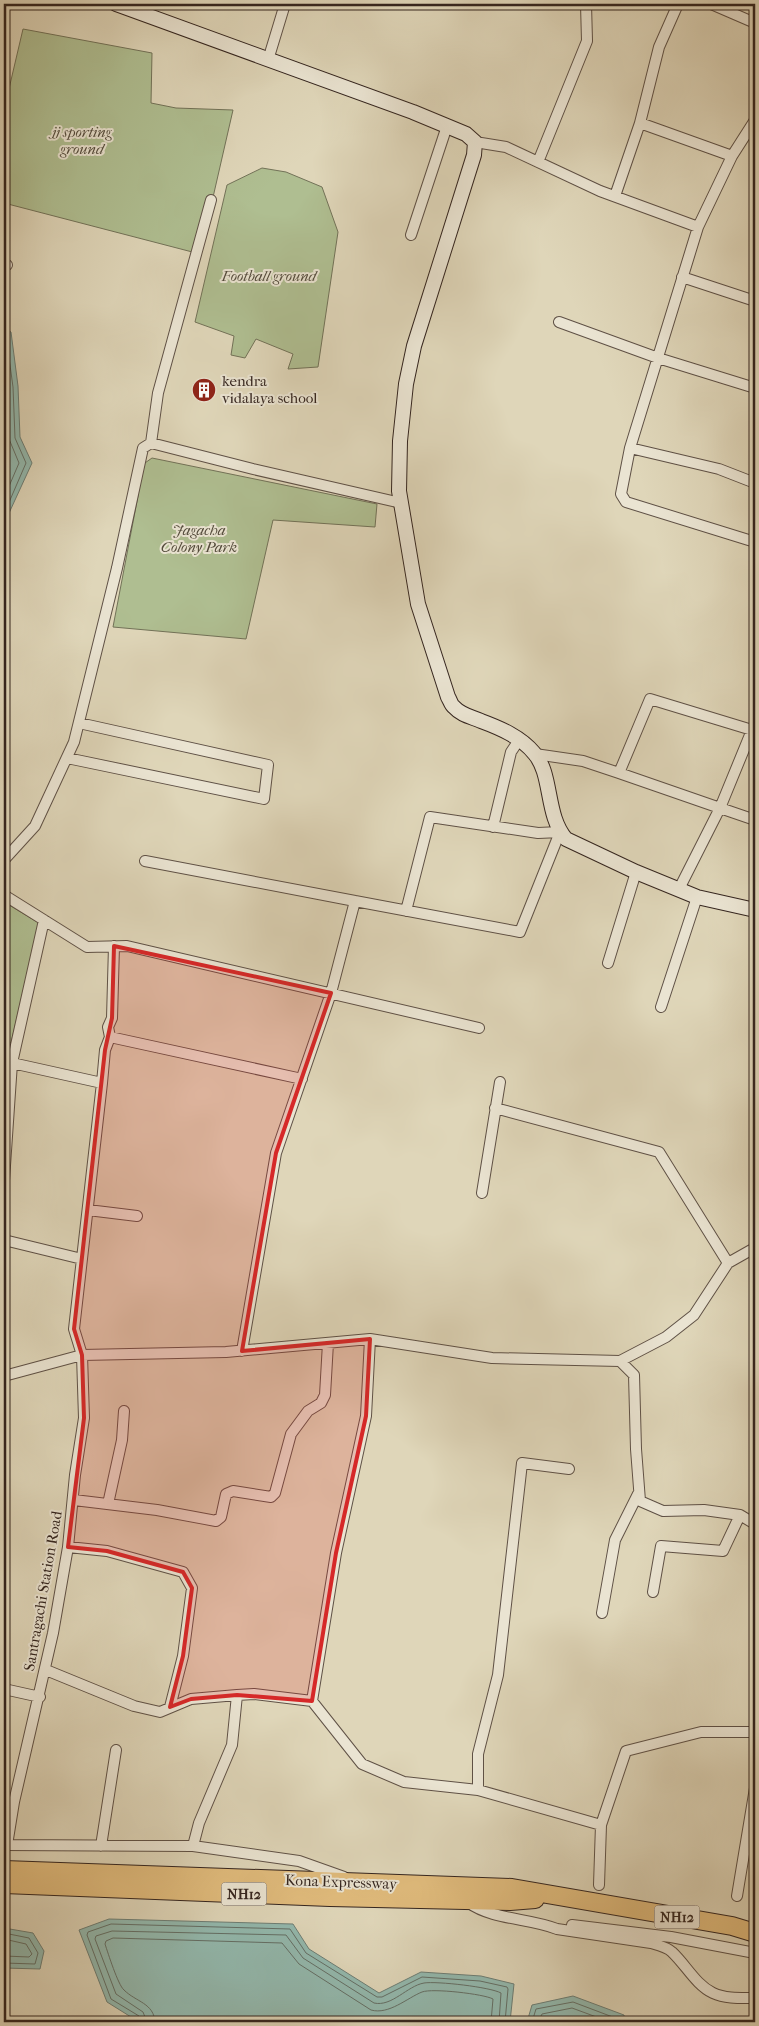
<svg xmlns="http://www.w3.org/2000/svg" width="759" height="2026" font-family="'IM FELL French Canon',serif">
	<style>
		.green { fill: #afbe91; stroke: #727258 }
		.water { fill: #93b9ae; stroke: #6d7e75 }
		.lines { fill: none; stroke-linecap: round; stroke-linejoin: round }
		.shore { stroke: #646f66; stroke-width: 1 }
		.street-casing { stroke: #5f5146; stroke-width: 12 }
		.secondary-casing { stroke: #34251f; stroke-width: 16 }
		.highway-casing { stroke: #34251f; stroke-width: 20 }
		.street { stroke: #eae4d2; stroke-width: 10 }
		.secondary { stroke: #eae4d2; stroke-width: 14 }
		.highway { stroke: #e0bb7c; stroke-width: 18 }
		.marked { fill: #d62828; fill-opacity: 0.2; stroke: #d62828; stroke-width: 4; stroke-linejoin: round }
		.labels { text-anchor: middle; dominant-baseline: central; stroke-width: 4; stroke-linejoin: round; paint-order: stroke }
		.shield { fill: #eae4d2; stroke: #6b5e55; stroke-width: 1 }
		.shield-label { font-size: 14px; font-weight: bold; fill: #34251f }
		.park-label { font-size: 15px; font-style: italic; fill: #534b3c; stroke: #eae4d2 }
		.poi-label { font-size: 15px; fill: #34251f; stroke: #eae4d2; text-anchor: start }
		.street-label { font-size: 15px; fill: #34251f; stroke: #eae4d2 }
	</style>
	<rect width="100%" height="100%" fill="#dfd6b9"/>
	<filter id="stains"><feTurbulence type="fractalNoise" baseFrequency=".004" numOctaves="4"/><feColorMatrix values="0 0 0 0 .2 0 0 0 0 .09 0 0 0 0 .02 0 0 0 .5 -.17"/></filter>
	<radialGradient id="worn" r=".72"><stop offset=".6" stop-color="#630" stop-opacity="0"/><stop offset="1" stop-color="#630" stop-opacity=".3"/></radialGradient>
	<path class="green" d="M23,29L152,53L151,103L176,108L233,110L200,254L4,203V94L8,93Z
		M262,168L286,172L322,187L338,232L318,367L288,369L293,354L256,339L245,358L231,355L234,336L195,322L227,185Z
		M152,458L377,504L375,527L273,520L246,639L113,627L138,496L142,465Z
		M4,902L39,923L11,1043L4,1041Z"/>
	<path class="water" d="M4,328L11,332L18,386L20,437L32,463L4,524Z
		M109,1919L293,1924L309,1949L379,1993L421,1972L481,1976L514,1984L510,2022H139L107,2002L79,1930Z
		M4,1928L33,1933L44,1951L40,1969L4,1968Z
		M573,1996L624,2015L625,2022H527L532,2005Z"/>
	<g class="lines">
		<path class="shore" d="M4,334L6,336L13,387L15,438L26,463L4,514
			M4,363L7,387L9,439L19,463L4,498
			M4,1933L29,1938L38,1953L35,1964L4,1963
			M4,1939L26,1944L32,1954L29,1957L4,1956
			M141,2022L139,2016L111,1999L87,1935L88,1932L111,1924L290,1929L306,1953L377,1997H382L422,1977L480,1981L507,1987L508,1989L505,2022
			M147,2022L143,2012L116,1994L95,1939L96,1936L112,1931L286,1935L303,1958L374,2003C392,2007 407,1986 424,1983C437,1981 490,1987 501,1993L499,2022
			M155,2022C154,2003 136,2002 124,1990C118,1985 108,1953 105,1944L106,1941L113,1938L282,1943L299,1964L371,2010C389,2015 407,1998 422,1992C432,1988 484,1994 493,1999L491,2022
			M532,2022L536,2009L573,2002L618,2019L620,2022
			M538,2022L542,2014L572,2008L610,2022"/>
		<g class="street-casing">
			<path id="street" d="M711,4L755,23
				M268,60L285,4
				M640,123L659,47L678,4
				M475,142L506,147L600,191L698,227L732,156L640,123L615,196
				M732,156L755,120
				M538,162L587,41L586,4
				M698,227L630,448L621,494L626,502L755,542
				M411,235L447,126
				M4,265H7
				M682,277L755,301
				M559,322L658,358L755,388
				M151,443L158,393L211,200
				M630,448L719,469L755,483
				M650,699L752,730L720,808L619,773Z
				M535,754L583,761L619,773
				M67,758L264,799L268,765L79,723
				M493,827L511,752L519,740
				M4,860L35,826L74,742L117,568L143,448L151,443L253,469L401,503
				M145,861L355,901
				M679,889L720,808L755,820
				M4,895L87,947L127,946L479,1028
				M608,963L636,872
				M661,1007L697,897
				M110,1037L302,1079
				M102,1083L105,1050L110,1037L108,1027L112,1018L114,946
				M495,1108L659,1152L728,1263
				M4,1180L12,1063
				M482,1193L500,1082
				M88,1210L137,1216
				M4,1240L82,1259
				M242,1351L276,1153L331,993L355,901L520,932L560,832L538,833L430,817L406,911
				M620,1361L634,1375L636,1449L640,1501L663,1511L704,1510L740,1515L755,1524
				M4,1376L82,1355L226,1352L370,1339L492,1358L620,1361L666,1337L694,1315L728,1263L751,1250H755
				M569,1469L522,1463L498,1675L478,1754V1790L601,1825
				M74,1500L157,1510L216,1521L221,1517L226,1494L233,1491L271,1497L275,1493L291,1434L308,1411L321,1403L325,1395L328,1343
				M108,1504L122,1440L124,1411
				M68,1547L107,1551L183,1572L192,1588L183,1656L170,1707
				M653,1592L661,1546L723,1551L740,1515
				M602,1613L615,1540L638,1494
				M46,1670L134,1706L160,1712L191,1699L237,1695L254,1694L312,1701L336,1553L366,1416L370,1339
				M4,1689L40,1697
				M312,1701L362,1764L404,1782L478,1790
				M4,1845L193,1846L299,1861L344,1877
				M7,1845L14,1802L53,1633L68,1547L75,1475L84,1418L82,1355L74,1329L102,1083L12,1063L44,920
				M101,1846L116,1750
				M193,1846L199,1823L232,1745L237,1695
				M599,1885L601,1825L626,1751L701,1732H755
				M737,1896L755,1788
				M469,1903C493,1920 530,1918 557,1929L651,1943C658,1945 667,1947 672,1952C686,1965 696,1985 713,1993C726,1999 741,1998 755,1998
				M572,1925L671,1937L755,1953"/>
		</g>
		<g class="secondary-casing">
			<path id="secondary" d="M116,4L413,112L466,134L475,142L474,155L414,346L406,384L400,441L399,491L418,604L448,697C450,700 451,705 454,707C461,715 472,717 481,721C500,728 521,737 534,753C553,774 545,815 566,839L636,872L697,897L755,910"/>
		</g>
		<g class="highway-casing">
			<path id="highway" d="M4,1870L512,1888L732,1926L755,1933
				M4,1884L330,1897L510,1901L535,1899"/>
		</g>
		<use href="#street" class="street"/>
		<use href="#secondary" class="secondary"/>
		<use href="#highway" class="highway"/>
	</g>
	<path class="marked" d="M114,946L331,993L276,1153L242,1351L370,1339L366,1416L336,1553L312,1701L237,1695L191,1699L170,1707L183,1656L192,1588L183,1572L107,1551L68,1547L84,1418L82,1355L74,1329L105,1050L112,1018Z"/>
	<defs>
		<g id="building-disc" transform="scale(1.25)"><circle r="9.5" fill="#8f2418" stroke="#eae4d2"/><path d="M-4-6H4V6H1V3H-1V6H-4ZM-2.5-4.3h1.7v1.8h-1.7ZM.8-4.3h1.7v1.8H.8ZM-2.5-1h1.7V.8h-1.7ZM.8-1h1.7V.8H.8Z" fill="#fff"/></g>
	</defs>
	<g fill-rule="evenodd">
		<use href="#building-disc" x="204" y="390"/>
	</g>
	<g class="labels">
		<g class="shield">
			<rect x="221.5" y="1882.5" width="45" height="23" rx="4"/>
			<rect x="654.5" y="1905.5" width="45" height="23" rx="4"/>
		</g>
		<g class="shield-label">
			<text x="244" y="1894">NH12</text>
			<text x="677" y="1917">NH12</text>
		</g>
		<g class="park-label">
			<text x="82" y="132">jj sporting<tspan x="82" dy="17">ground</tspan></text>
			<text x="269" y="276">Football ground</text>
			<text x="199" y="530">Jagacha<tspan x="199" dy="17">Colony Park</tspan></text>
		</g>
		<g class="poi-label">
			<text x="222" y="381">kendra<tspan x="222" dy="17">vidalaya school</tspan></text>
		</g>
		<g class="street-label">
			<text transform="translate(43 1591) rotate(-80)">Santragachi Station Road</text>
			<text transform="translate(341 1882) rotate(2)">Kona Expressway</text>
		</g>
	</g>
	<rect width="759" height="2026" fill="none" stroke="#dfd6b9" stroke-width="20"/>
	<rect x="5" y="5" width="749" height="2016" fill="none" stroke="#34251f" stroke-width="2.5"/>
	<rect x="10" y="10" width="739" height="2006" fill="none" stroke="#34251f"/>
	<rect width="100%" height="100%" filter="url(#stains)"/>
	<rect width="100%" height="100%" fill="url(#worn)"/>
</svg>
